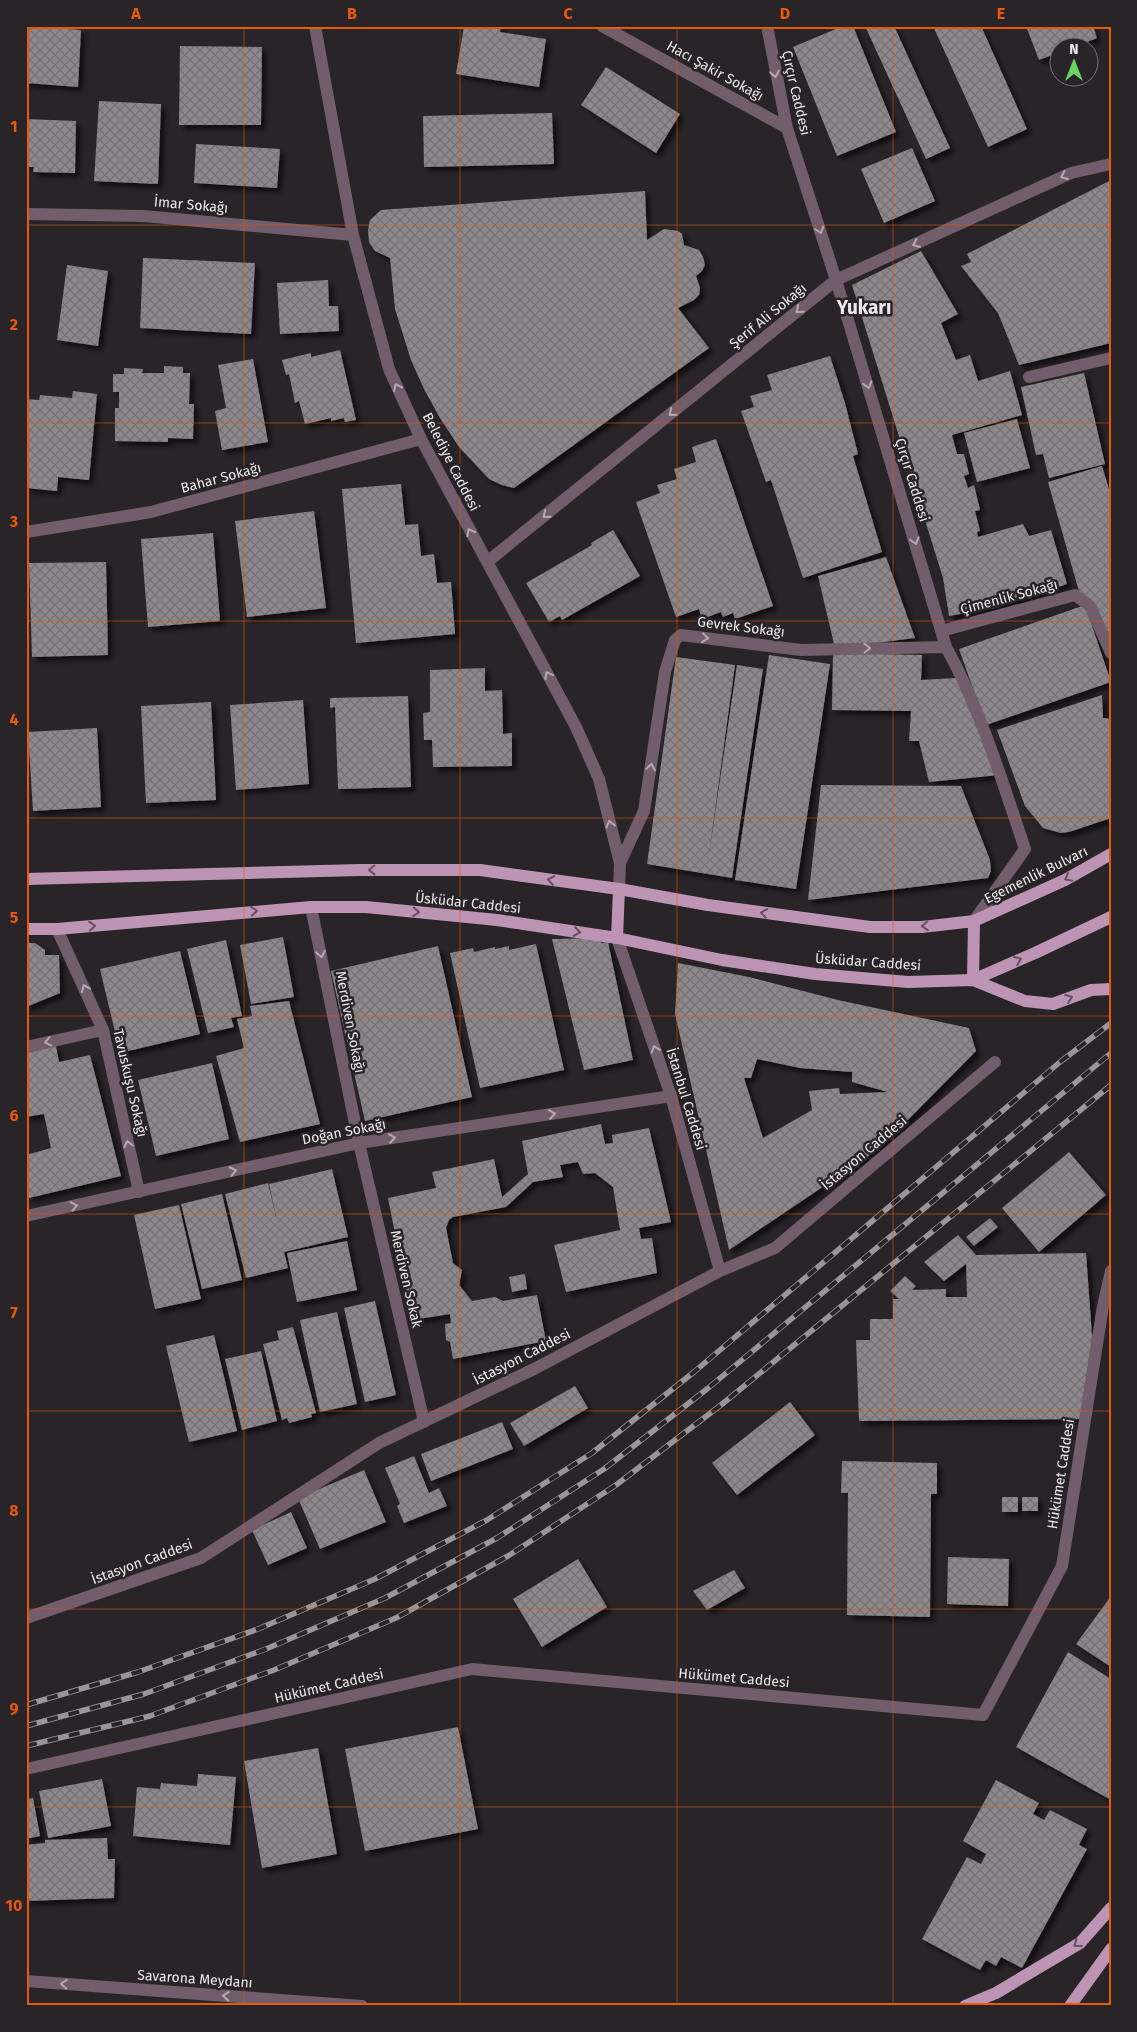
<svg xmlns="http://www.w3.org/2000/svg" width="1137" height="2032" font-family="'Fira Sans',sans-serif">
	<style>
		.building { fill: url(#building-cross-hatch); fill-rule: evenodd; filter: url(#shadow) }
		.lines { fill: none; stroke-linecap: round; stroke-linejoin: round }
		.minor { stroke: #715d6c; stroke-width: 12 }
		.major { stroke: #bd94b3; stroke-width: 12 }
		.rail-casing { stroke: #9a9599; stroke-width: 5.5 }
		.rail { stroke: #292428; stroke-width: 4; stroke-dasharray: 11; stroke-linecap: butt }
		.oneway { stroke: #b5a9b2 }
		.oneway2 { stroke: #645160 }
		.grid { fill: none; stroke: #e8590c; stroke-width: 1; stroke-opacity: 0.55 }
		.labels { text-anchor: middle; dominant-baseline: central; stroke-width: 5; stroke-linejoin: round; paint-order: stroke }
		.street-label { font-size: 14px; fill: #ece8eb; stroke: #292428 }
		.district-label { font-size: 19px; font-weight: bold; fill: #ece8eb; stroke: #292428 }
		.neatline { fill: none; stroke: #e8590c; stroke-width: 2 }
		.grid-label { font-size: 16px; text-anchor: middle; font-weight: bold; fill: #e8590c }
	</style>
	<defs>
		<pattern id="building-cross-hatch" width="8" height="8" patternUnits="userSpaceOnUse" patternTransform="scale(1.25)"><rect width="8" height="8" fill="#8d878b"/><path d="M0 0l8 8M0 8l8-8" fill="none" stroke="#747073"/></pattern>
		<filter id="shadow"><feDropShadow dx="4.5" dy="4.5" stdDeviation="2.5" flood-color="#0009"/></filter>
	</defs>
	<rect width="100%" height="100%" fill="#292428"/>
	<path class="building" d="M26,26L81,30L78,87L26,83Z
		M464,26H501L500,32L546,39L539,87L456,74Z
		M843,26H853L896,132L837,156L793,47Z
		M865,26H894L950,148L926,159Z
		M933,26H981L1027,129L988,147Z
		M1026,26H1093L1097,38L1072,48H1060V52L1039,60Z
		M180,46L262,47L261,125H179Z
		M606,67L680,114L656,153L581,105Z
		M99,101L161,104L158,184L94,181Z
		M552,113L554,164L424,167L423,116Z
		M26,119L76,121L75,173L33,172L34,167H26Z
		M196,144L280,149L277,188L194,183Z
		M912,148L935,201L884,223L861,169Z
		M1111,180V343L1019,365L998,313L961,266L971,262L967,254Z
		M645,191L647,240L664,229L678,231L682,234L684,245L699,250L703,257L705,265L702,271L696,276L700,288L699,295L694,300L678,308L709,348L514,488L502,485L489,479L459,447L440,418L424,389L411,360L395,309L390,258L375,251L369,242L368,230L370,220L381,210Z
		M921,251L958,314L941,323L956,360L970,355L978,381L1010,371L1022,415L952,435L957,454H964L969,474L964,476L968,488L974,485L980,510L975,511L980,531L977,532L978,537L1023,524L1029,536L1051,530L1067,584L995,608L949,616L943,578L852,285Z
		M143,258L255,263L251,334L140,328Z
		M67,265L108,271L98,346L57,340Z
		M328,280L329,306H338L339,331L280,334L277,283Z
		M340,350L356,420L345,422L344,418L331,421V418L305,424L299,401L295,403L289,374L286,375L282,360L311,353V357Z
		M830,356L845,403L858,454L853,456L882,552L803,578L771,480L766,482L741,411L754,407L750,396L772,390L767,375Z
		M253,359L268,442L222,450L215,411L226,408L218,365Z
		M164,366L183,367V373H190L189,404H194L193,439L168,438V442L115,441V408H119V392H113V374H124V368L143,369L142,373H164Z
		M1084,373L1105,464L1049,478L1043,454L1036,455L1021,387Z
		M73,391L97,394L89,480L58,477L57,491L26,488V399L39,400L40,395L72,398Z
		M1017,419L1030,468L977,482L964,433Z
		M716,439L773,606L735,619L733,613L723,617L721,612L702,619L699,609L676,617L636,502L660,493L657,485L677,479L674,469L696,462L692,447Z
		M1102,466L1111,496V642L1080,595L1048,482Z
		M401,484L405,525L418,524L421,556L434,554L437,583L451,582L455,634L356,643L342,489Z
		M314,511L326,608L247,617L235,521Z
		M613,530L640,576L562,620L560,616L549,622L526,583L592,545L591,543Z
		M213,533L220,621L148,627L141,539Z
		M886,557L915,638L835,648L818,576Z
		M106,562L108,655L32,657L29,563Z
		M1085,605L1111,682L986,725L959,649Z
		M833,653L922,655L921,680L956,678L999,775L929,782L919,741H909L911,711L832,710Z
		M769,655L830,664L796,889L735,880Z
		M676,657L735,665L708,861L737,665L763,669L732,878L647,864Z
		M485,668V691L502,690L503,734L512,733V766L433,767L432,740H424L423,713L430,712V670Z
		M1102,695L1103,718L1111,719V818L1069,832L1061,833L1043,828L1025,806L997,730Z
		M408,696L411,787L338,789L335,707L330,708V698Z
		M303,700L309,784L236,790L230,705Z
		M211,702L216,800L146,803L141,706Z
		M97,728L101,807L33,811L28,732Z
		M821,785L961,786L990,860L991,871L988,878L808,900Z
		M283,937L294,997L251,1004L240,945Z
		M600,938L601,943L608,942L633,1060L584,1070L552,939Z
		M226,940L242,1016L231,1018L234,1027L208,1033L187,949Z
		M26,943H35L45,950V955H59L60,993L26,1007Z
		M536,944L564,1070L480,1088L450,953L473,948L474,952L495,947V949L509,946V950Z
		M438,946L472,1097L365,1121L331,971Z
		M180,951L200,1034L120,1053L100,969Z
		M678,963L749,977L838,1000L969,1028L976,1051L888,1140L867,1157L729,1250L675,1014ZM757,1059L800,1068L852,1072V1082L888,1092L840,1094L839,1088L809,1091L812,1110L763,1138L744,1078H751Z
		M289,1001L320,1124L240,1142L216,1056L244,1048L237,1019L252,1016L250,1006Z
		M56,1046L59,1062L90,1055L121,1176L29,1198L26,1185V1155L51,1148L44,1114L26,1117V1053Z
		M212,1063L229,1139L156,1156L138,1080Z
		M601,1124L605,1144L613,1143L612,1135L649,1128L671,1222L639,1228L641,1239L652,1238L657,1273L566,1292L554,1245L620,1230L613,1187L595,1173L583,1174L578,1162L560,1165L563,1177L533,1182L506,1207L453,1217L449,1220L446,1228L453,1263L462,1270L459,1285L472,1301L495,1297L503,1301L537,1295L546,1341L453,1359L450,1342L446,1340L445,1324L451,1323L450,1314L412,1320L388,1198L436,1188L432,1172L494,1159L502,1197L528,1174L522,1141Z
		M1069,1152L1106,1195L1039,1252L1002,1208Z
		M332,1169L348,1237L284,1252L288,1268L246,1278L225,1194L268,1183L278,1225L269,1184Z
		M222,1194L242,1280L202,1289L181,1204Z
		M179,1205L201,1299L155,1309L134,1215Z
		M990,1218L998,1227L974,1246L966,1237Z
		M958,1235L976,1255L1086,1253L1092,1336L1084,1419L859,1421L856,1340H870V1319H893V1299H899L890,1291L905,1276L916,1286L912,1290L946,1289V1297H967L966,1264L944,1281L924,1262Z
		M347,1241L357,1290L297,1302L287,1253Z
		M525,1274L527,1289L512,1292L509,1277Z
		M375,1301L396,1395L365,1402L344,1308Z
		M337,1312L357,1404L320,1412L300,1320Z
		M293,1327L316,1413L311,1414L312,1417L289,1423L287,1418L282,1420L263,1344L279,1340L277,1331Z
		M214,1335L237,1431L189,1442L166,1346Z
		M261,1351L277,1421L242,1430L225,1359Z
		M575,1386L588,1408L524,1446L510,1423Z
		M790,1402L815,1435L737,1495L712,1463Z
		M502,1422L513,1449L431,1481L421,1454Z
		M414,1456L429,1493L439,1488L447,1506L404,1523L397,1506L400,1504L385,1468Z
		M842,1461L937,1463V1494H931L930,1617L847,1615L848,1493H841Z
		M364,1470L386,1522L320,1549L298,1498Z
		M1002,1497H1018V1512H1002Z
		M1022,1497H1038V1511H1022Z
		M291,1512L307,1548L268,1565L252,1530Z
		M948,1557L1009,1559L1008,1606L947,1604Z
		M578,1559L607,1607L542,1647L513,1599Z
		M734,1570L745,1588L707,1610L693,1591Z
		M1111,1596V1667L1076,1644Z
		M1068,1652L1111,1679V1800L1016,1747Z
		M458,1727L478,1829L365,1851L345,1749Z
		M318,1748L337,1854L262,1868L244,1761Z
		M198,1774L236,1777L230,1845L133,1836L137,1787L160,1789L161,1783L197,1786Z
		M102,1779L111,1826L48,1838L39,1791Z
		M996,1780L1039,1803L1033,1814L1044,1820L1050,1810L1087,1829L1079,1845L1087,1849L1022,1968L1001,1957L996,1966L986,1960L980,1970L922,1939L967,1857L981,1864L986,1854L963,1841Z
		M33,1798L40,1836L26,1839V1799Z
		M107,1838L108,1859H115L114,1898L26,1901V1845L45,1843V1840Z"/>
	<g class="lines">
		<path class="minor" d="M315,26L353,235L389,369L421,439L576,727L599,779L620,863L619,889
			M602,26L787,128
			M767,26L787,128L836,280L946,647C981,710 1002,781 1025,849L974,921
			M26,214L143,216L353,235
			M1029,377L1111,358
			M26,532L151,512L421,439
			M487,562L836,280L1071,173L1111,164
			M941,631L1075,595L1090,606L1111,653
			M620,863L644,811L665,672L675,640L681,635L801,650L946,647
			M311,907L359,1143L424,1422
			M57,929L103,1030L139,1192
			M617,938L671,1096L720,1271
			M26,1047L103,1030
			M26,1216L359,1143L671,1096
			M26,1618L201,1558L379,1443L534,1369L720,1271L775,1248L995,1062
			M26,1769L472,1669L983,1715L1062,1566L1103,1306L1111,1271
			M26,1981L362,2006"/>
		<path class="major" d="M26,879L360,870H480L619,889L708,905L870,927H922L974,921L1065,880L1111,854
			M26,929H57L311,907H366L497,920L617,938L722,960L815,974L908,982L973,980L1035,953L1111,917
			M617,938L619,889
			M973,980L1025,1001L1053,1004L1091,990L1111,989
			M973,980L974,921
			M965,2006L996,1993L1080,1943L1111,1908
			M1070,2006L1111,1949"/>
		<g class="rail-casing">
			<path id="rail" d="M26,1705L138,1672L258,1629L375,1579L487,1520L592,1453L694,1372L1060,1062L1111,1023
				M26,1726L144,1694L266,1649L385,1598L497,1538L604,1469L707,1389L1111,1053
				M26,1746L150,1716L274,1670L396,1618L508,1556L616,1485L721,1405L1111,1085"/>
		</g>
		<use href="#rail" class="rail"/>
	</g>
	<defs><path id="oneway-chevron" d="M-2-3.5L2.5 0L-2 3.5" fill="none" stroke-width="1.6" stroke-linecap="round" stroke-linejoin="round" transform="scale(1.25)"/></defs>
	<g class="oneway">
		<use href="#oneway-chevron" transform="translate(775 74) rotate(79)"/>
		<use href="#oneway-chevron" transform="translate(1064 176) rotate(156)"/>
		<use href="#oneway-chevron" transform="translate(820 230) rotate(72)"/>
		<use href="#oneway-chevron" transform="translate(916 244) rotate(155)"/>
		<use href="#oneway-chevron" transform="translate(799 310) rotate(141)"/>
		<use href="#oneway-chevron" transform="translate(868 385) rotate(73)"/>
		<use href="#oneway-chevron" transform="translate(397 387) rotate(-114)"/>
		<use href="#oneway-chevron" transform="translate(672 413) rotate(141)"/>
		<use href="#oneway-chevron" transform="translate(546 515) rotate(141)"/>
		<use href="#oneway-chevron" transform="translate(470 532) rotate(-118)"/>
		<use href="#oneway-chevron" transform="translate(915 541) rotate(74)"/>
		<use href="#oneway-chevron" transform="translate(705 638) rotate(7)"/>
		<use href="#oneway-chevron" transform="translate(867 648) rotate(-1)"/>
		<use href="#oneway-chevron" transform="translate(548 675) rotate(-118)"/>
		<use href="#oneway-chevron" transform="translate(651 767) rotate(-81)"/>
		<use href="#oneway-chevron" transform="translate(610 824) rotate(-104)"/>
		<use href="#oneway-chevron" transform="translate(321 954) rotate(79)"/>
		<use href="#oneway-chevron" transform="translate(85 988) rotate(-114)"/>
		<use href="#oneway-chevron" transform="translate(48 1042) rotate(167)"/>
		<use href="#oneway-chevron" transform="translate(655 1049) rotate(-109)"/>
		<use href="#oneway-chevron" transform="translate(552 1114) rotate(-9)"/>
		<use href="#oneway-chevron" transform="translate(392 1138) rotate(-9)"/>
		<use href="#oneway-chevron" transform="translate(128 1144) rotate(-102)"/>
		<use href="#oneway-chevron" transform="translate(233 1171) rotate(-12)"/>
		<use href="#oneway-chevron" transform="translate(74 1206) rotate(-12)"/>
		<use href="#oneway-chevron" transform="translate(64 1984) rotate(-176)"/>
		<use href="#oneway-chevron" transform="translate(226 1996) rotate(-176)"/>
	</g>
	<g class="oneway2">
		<use href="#oneway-chevron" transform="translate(372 870) rotate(179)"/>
		<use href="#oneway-chevron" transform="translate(1068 878) rotate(151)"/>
		<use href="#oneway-chevron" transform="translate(551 880) rotate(-172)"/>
		<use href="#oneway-chevron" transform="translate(254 911) rotate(-5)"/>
		<use href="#oneway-chevron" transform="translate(416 912) rotate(5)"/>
		<use href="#oneway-chevron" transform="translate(764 913) rotate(-171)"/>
		<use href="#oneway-chevron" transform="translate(92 926) rotate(-5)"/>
		<use href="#oneway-chevron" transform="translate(925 926) rotate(176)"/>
		<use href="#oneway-chevron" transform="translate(577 932) rotate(9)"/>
		<use href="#oneway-chevron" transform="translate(1018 960) rotate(-23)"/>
		<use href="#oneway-chevron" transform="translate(1069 998) rotate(-20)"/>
		<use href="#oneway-chevron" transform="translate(1077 1944) rotate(143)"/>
	</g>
	<path class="grid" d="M244,26V2006M460,26V2006M677,26V2006M893,26V2006M26,225H1111M26,423H1111M26,621H1111M26,818H1111M26,1016H1111M26,1214H1111M26,1411H1111M26,1609H1111M26,1807H1111"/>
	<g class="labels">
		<g class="street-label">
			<text transform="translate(715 71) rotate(29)">Hacı Şakir Sokağı</text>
			<text transform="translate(796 93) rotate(77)">Çırçır Caddesi</text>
			<text transform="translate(191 205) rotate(5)">İmar Sokağı</text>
			<text transform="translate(768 316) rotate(-39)">Şerif Ali Sokağı</text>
			<text transform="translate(451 462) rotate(63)">Belediye Caddesi</text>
			<text transform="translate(221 478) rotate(-15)">Bahar Sokağı</text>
			<text transform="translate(912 480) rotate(73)">Çırçır Caddesi</text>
			<text transform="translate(1009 597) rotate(-15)">Çimenlik Sokağı</text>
			<text transform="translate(741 627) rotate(7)">Gevrek Sokağı</text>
			<text transform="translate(1036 875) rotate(-26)">Egemenlik Bulvarı</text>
			<text transform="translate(468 903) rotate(6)">Üsküdar Caddesi</text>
			<text transform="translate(868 962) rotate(4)">Üsküdar Caddesi</text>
			<text transform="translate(350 1022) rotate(79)">Merdiven Sokağı</text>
			<text transform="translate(130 1083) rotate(77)">Tavuskuşu Sokağı</text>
			<text transform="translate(686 1099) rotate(73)">İstanbul Caddesi</text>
			<text transform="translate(344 1132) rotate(-11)">Doğan Sokağı</text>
			<text transform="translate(864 1153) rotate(-40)">İstasyon Caddesi</text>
			<text transform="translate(406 1279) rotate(77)">Merdiven Sokak</text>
			<text transform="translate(522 1357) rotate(-27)">İstasyon Caddesi</text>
			<text transform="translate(1061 1474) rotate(-81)">Hükümet Caddesi</text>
			<text transform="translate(142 1562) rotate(-20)">İstasyon Caddesi</text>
			<text transform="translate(734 1678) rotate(5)">Hükümet Caddesi</text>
			<text transform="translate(329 1686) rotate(-13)">Hükümet Caddesi</text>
			<text transform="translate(195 1979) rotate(4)">Savarona Meydanı</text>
		</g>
		<g class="district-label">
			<text x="864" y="307">Yukarı</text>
		</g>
	</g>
	<rect width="1137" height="2032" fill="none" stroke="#292428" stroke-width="55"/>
	<g transform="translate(1074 62)"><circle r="24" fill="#292428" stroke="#777276"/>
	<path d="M0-4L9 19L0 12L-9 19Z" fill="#69d464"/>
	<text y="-8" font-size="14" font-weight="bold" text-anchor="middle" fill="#ece8eb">N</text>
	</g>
	<rect x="28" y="28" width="1082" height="1976" class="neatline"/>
	<g class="grid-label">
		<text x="136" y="19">A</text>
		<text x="352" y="19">B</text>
		<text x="568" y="19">C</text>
		<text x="785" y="19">D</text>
		<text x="1001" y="19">E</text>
		<text x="14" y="132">1</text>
		<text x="14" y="330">2</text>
		<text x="14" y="527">3</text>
		<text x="14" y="725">4</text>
		<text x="14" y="923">5</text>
		<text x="14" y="1121">6</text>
		<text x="14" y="1318">7</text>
		<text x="14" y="1516">8</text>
		<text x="14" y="1714">9</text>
		<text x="14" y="1911">10</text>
	</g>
</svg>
